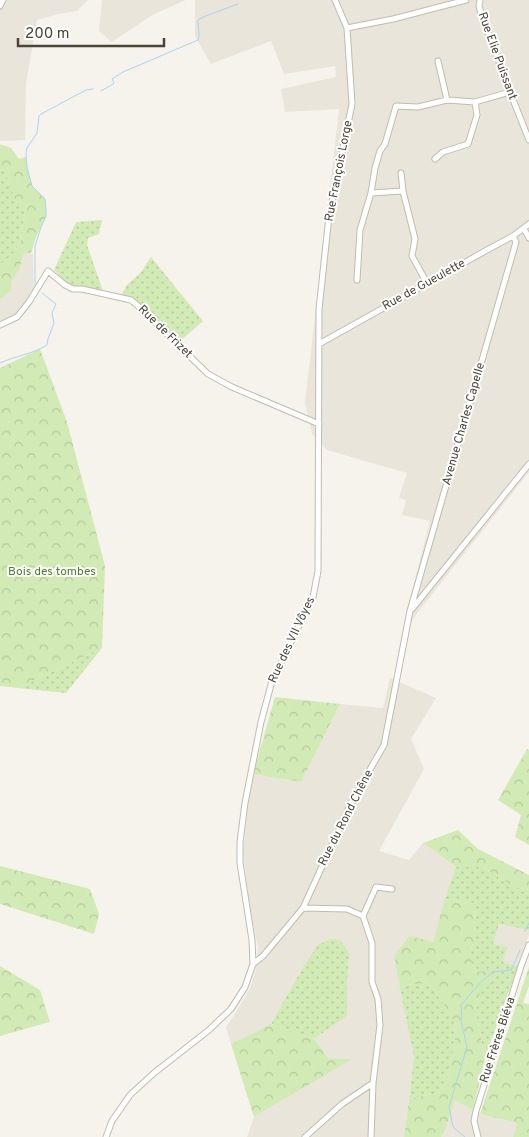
<svg xmlns="http://www.w3.org/2000/svg" width="529" height="1137" font-family="Overpass,sans-serif">
	<style>
		.residential { fill: #eae5da }
		.grass { fill: url(#grass-dots) }
		.forest { fill: url(#forest-crowns) }
		.lines { fill: none; stroke-linecap: round; stroke-linejoin: round }
		.stream { stroke: #a9d4f2; stroke-width: 1 }
		.minor-casing { stroke: #c2bbae; stroke-width: 7 }
		.minor { stroke: #fff; stroke-width: 5 }
		.labels { text-anchor: middle; dominant-baseline: central; stroke-width: 4; stroke-linejoin: round; paint-order: stroke }
		.street-label { font-size: 12px; fill: #4b4439; stroke: #fff }
		.park-label { font-size: 12px; fill: #4a7f2a; stroke: #fff }
	</style>
	<defs>
		<pattern id="grass-dots" width="8" height="8" patternUnits="userSpaceOnUse" patternTransform="scale(1.25)"><rect width="8" height="8" fill="#d2eab5"/><path d="M2 2h.1M6 6h.1" fill="none" stroke="#b6ca9c" stroke-width="1.8" stroke-linecap="round"/></pattern>
		<pattern id="forest-crowns" width="20" height="18" patternUnits="userSpaceOnUse" patternTransform="scale(1.25)"><rect width="20" height="18" fill="#d2eab5"/><path d="M2 6a3 3 0 1 1 6 0M12 15a3 3 0 1 1 6 0" fill="none" stroke="#b6ca9c"/></pattern>
	</defs>
	<rect width="100%" height="100%" fill="#f6f3ec"/>
	<path class="residential" d="M0,0H88L77,11L58,14L37,20L26,84L25,140L0,141Z
		M102,0H186L154,14L112,42L99,31Z
		M195,0H529V472L418,612L411,623L404,622L430,521L402,515L406,500L399,498L407,473L327,450L312,434L305,403L339,109L285,112L281,89L336,77L335,66L284,74L271,41L211,64L195,36Z
		M27,253L33,254L34,291L17,316L0,324V299L11,291V282L20,269L23,255Z
		M390,678L436,698L411,739L424,769L379,851L409,860L423,843L456,867L433,942L394,956L414,1058L404,1137H247L254,1117L351,1059H329L314,1039L347,1016V985L349,954L303,967L271,1024L231,1044L226,1027L236,1012L251,986L256,968L258,948L249,903L243,852L248,806L253,774L301,782L340,704L383,708Z
		M499,924L529,930V935L518,966L503,962L493,944Z
		M455,1099L480,1114L517,1123L513,1137H441L444,1133Z"/>
	<path class="grass" d="M0,163L5,170L17,204H27L23,222L21,242L12,255L0,265Z
		M102,220L99,234L88,238L87,245L103,291L69,285L54,270L76,222Z
		M151,257L203,321L179,342L135,300L122,295L126,286L141,272Z
		M102,648L66,693L18,688Z
		M456,867H483L515,887L529,890V930L499,924L493,944L507,947L503,962L518,966L485,1058L477,1017V1003L480,993L476,972L470,956L474,936L476,904L445,899Z
		M330,939L340,940L349,953L347,985V1016L314,1039L271,1024L303,967L318,945Z
		M427,983L437,992L445,1007L454,1021L455,1040L449,1074L438,1093L409,1099L414,1058L400,988L406,985Z"/>
	<path class="forest" d="M0,144L11,148L19,159L26,157L27,167L32,186L45,199L46,209V216L36,237L31,253H27L23,255L20,269L11,282V291L0,299V265L12,255L21,242L23,222L27,205H17L5,171L0,163Z
		M40,349L67,422L105,566L102,648L18,688L0,686V368Z
		M275,697L340,704L301,782L253,774Z
		M527,749L529,750V845L515,837L521,815L498,800Z
		M458,830L478,849L529,875V890L515,887L483,867H456L423,843Z
		M0,866L90,889L99,914L94,934L0,904Z
		M445,899L476,904L474,936L470,956L476,972L489,971L492,983L480,993L477,1003V1017L485,1058L473,1110L455,1100L444,1133L441,1137H404L409,1099L438,1093L449,1074L455,1040L454,1021L445,1007L437,992L427,983L406,985L400,988L394,956L410,936L433,942Z
		M0,966L40,990L50,1022L0,1036Z
		M529,967V986L523,1003L529,1004V1137H513L517,1123L480,1114Z
		M271,1024L314,1039L329,1059H352L254,1117L231,1044Z"/>
	<g class="lines">
		<path class="stream" d="M101,91L113,84L114,83L112,79L123,72L198,40C201,35 197,26 198,20L203,17L238,4
			M35,288V246L41,227L46,216V210L45,199L32,186L27,167L26,154L27,148L37,133L39,116L41,114L86,90L93,89
			M0,363C15,356 33,354 47,345L48,339L54,323L52,313L56,304L42,293
			M525,931L529,923
			M465,1137L453,1127L449,1107L467,1047L462,1025L461,1005L479,984L493,972L511,970L520,950"/>
		<g class="minor-casing">
			<path id="minor" d="M480,0L479,6L481,13L510,92L529,140
				M0,6L3,0
				M347,28L393,19L466,0
				M438,61L447,100
				M435,159L443,152L468,144L477,115L475,102
				M401,173L403,191
				M524,229L529,238
				M357,280L360,230L371,193
				M427,283L412,256L415,239L403,191L371,193L375,168L380,151L385,144L396,106L418,107L447,100L475,102L510,92
				M0,325L17,317L29,302L48,271L65,285L73,289H82L131,300L137,305L208,374L232,387L319,424
				M319,344L487,250L513,236L529,224
				M412,609L529,464
				M303,908L347,909L363,916L372,943V982L378,999L380,1025L373,1083
				M363,916L376,887L392,889
				M253,964L252,940L240,863V842L245,803L261,722L272,681L313,597L318,571L319,309L329,216L352,104L347,28L335,0
				M106,1137L112,1121L130,1095L154,1073L209,1030L231,1009L245,987L253,964L263,956L303,908L352,801L384,745L410,611L516,242L513,236
				M305,1137L342,1104L373,1083L371,1137
				M478,1137L474,1121L476,1111L521,966L529,945"/>
		</g>
		<use href="#minor" class="minor"/>
	</g>
	<g class="labels">
		<g class="street-label">
			<text transform="translate(497 56) rotate(70)">Rue Elie Puissant</text>
			<text transform="translate(339 171) rotate(-79)">Rue François Lorge</text>
			<text transform="translate(424 285) rotate(-29)">Rue de Gueulette</text>
			<text transform="translate(165 332) rotate(44)">Rue de Frizet</text>
			<text transform="translate(464 424) rotate(-74)">Avenue Charles Capelle</text>
			<text transform="translate(292 640) rotate(-65)">Rue des VII Vôyes</text>
			<text transform="translate(346 818) rotate(-63)">Rue du Rond Chêne</text>
			<text transform="translate(498 1040) rotate(-72)">Rue Frères Biéva</text>
		</g>
		<g class="park-label">
			<text x="52" y="572">Bois des tombes</text>
		</g>
	</g>
	<path d="M18 38v8h146v-8" fill="none" stroke="#4b4439" stroke-width="2.5"/>
	<text x="25" y="38" font-size="15" fill="#4b4439" stroke="#ffffff" stroke-width="4" paint-order="stroke">200 m</text>
</svg>
